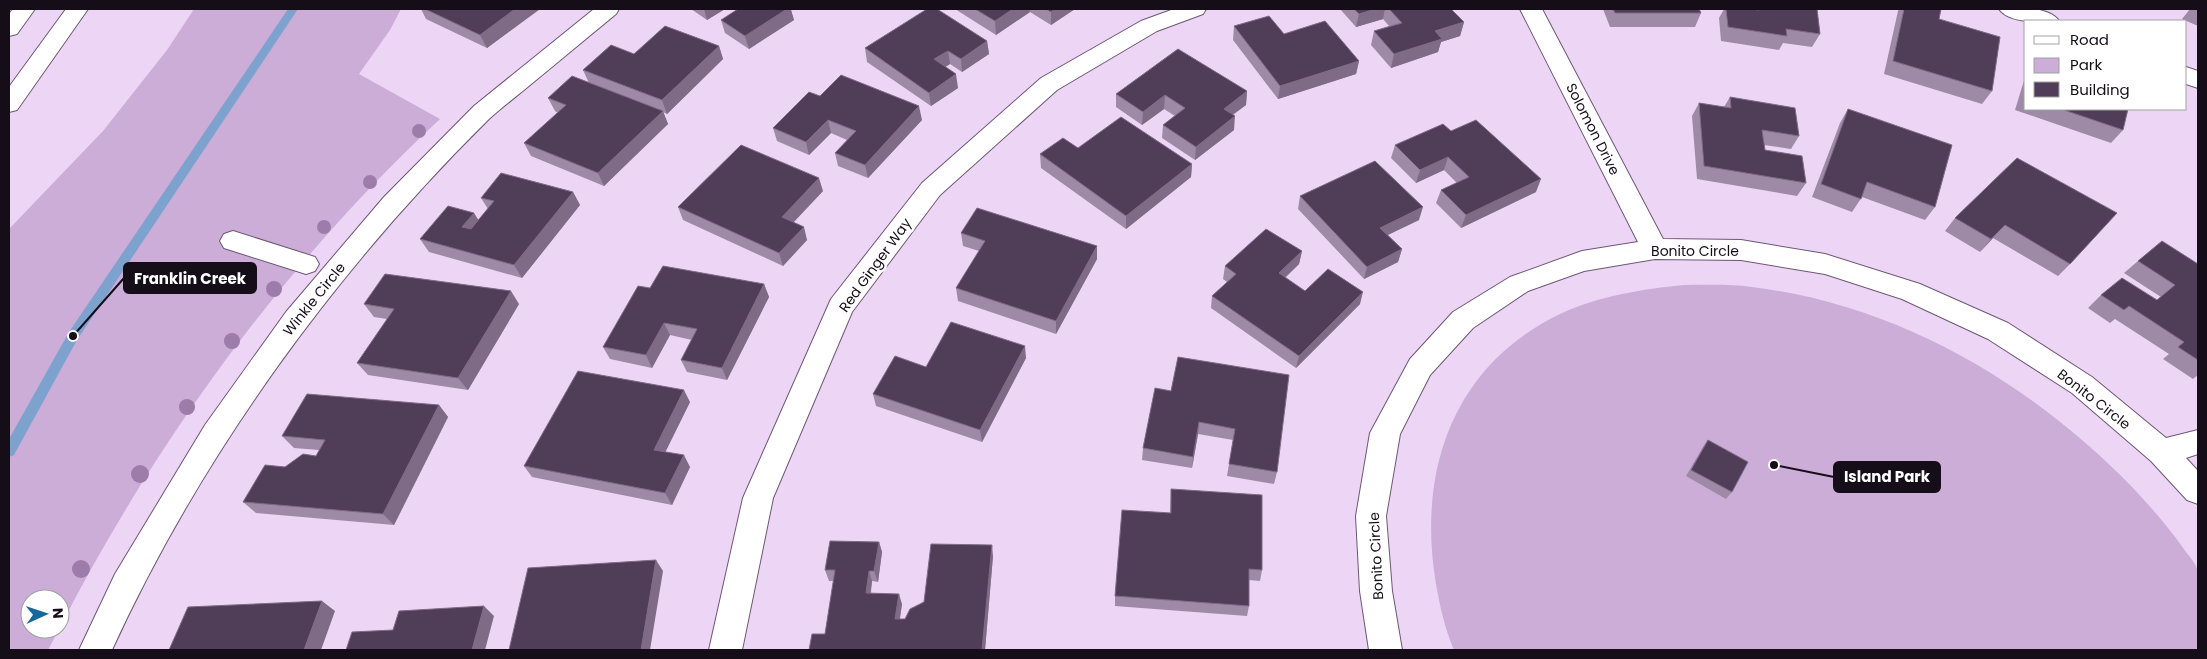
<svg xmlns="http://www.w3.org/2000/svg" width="2207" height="659" font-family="Poppins,sans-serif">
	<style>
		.green { fill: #ccadd8 }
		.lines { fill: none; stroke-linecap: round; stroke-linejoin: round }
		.stream { fill: #7ea2ce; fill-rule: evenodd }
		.minor-casing { stroke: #6c5873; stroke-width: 2 }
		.major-casing { stroke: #6c5873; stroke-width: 2 }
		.minor { fill: #fff; fill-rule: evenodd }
		.major { fill: #fff; fill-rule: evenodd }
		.tree { fill: #9e7caa }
		.wall { fill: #9e8aa6 }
		.shaded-wall { fill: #7f6b86 }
		.building { fill: #503d57; stroke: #7f6b86 }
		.labels { text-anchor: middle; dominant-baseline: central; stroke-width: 5; stroke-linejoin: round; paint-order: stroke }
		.street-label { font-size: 14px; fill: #150e18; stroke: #fff }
		.leader { fill: none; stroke: #150e18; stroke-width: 2 }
		.callout-dot { fill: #150e18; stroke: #fff; stroke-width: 2 }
		.callout { fill: #150e18; stroke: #150e18; stroke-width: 2 }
		.callout-label { font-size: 15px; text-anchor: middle; font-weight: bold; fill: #fff }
	</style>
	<rect width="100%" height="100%" fill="#edd6f5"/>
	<path class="green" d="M194,9H401L390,30L359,74L440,119C285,263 157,439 60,627V599H30V629H59L48,650H9V229L103,131L167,50Z
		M1684,285C1707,285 1730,284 1752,287C1899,305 2031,383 2133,488C2152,508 2170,529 2186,552C2190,557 2196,564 2198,571C2200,577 2198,587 2198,594C2198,612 2198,631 2198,650H1454C1445,629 1440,607 1436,584C1417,472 1452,366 1560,314C1598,296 1643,289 1684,285Z"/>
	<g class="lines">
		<path class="stream" d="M288,9H298L77,340L14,455L9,457V439L69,332Z"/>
		<g class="minor-casing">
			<path id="minor" d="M594,9H619L616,14C587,38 559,61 530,85C517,96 502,107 489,119C336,270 201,455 112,650H79L115,574L205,425L286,312L384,197L474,106Z
				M1174,9H1206L1203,14L1157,31L1057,90L940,195L852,312L773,498L742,650H709L743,498L831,299L922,183L1041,78L1141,21Z
				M1520,9H1542L1663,239L1741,240L1825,254L1920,284L2008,323L2092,377L2166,438L2198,430V454L2186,458L2198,471V504L2187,500L2151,461L2072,393L1988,339L1902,299L1825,274L1741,260L1655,259L1584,271L1528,291L1473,328L1430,375L1400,434L1386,516L1392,591L1402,650H1369L1360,591L1356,516L1370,433L1410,359L1453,312L1510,277L1582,251L1638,242Z
				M1999,9C2015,8 2050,6 2059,21C2043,22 2009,24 1999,9Z
				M2186,67L2198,71V88L2186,84Z
				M233,231L315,257L319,264L315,271L306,274L224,248L220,241L224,234Z"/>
		</g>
		<g class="major-casing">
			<path id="major" d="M13,9H35L17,34L9,36V14Z
				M66,9H88L17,110L9,112V87Z"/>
		</g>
		<use href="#minor" class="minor"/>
		<use href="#major" class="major"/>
	</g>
	<g class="tree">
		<circle cx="419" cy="131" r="7"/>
		<circle cx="370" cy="182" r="7"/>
		<circle cx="324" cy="227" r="7"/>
		<circle cx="274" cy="289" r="8"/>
		<circle cx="232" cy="341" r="8"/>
		<circle cx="187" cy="407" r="8"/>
		<circle cx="140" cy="474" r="9"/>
		<circle cx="81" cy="569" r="9"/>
	</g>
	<path class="wall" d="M421,9H540L487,48L426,19Z
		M691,9H725L707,20Z
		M955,9H1075L1051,25L1030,12L996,35Z
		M1340,9H1451L1464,22L1460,36L1441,42L1438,52L1391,68L1371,45L1374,31L1389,26L1383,19L1356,27Z
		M1603,9H1699L1701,13L1695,27H1610Z
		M1724,9H1817L1820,34L1812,47L1783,43L1779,50L1721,41L1719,18Z
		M1899,9H1941L1939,19L1992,91L1982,104L1884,74L1898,11Z
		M2190,9H2198V26L2182,19Z
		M791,10L794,20L749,49L725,33L721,20Z
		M1234,26L1284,34L1359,61L1356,74L1278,99L1233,40Z
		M987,41L989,54L962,72L950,64L945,67L958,88L931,106L867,62L865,48Z
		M719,46L723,59L667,114L663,112L668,124L604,186L531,156L524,143L558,113L555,111L548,98L589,83L583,70L634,54Z
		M2026,74V109H2128L2123,130L2111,143L2015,110Z
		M1247,91L1246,105L1233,115L1234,130L1195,160L1162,138L1163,125L1175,116L1164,109L1142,125L1116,107V94Z
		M820,96L922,120L868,178L838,166L835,153L847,140L831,133L809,155L777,141L773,128Z
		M1730,97L1799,136L1791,149L1764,145L1765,150L1806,183L1797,196L1697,179L1692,116L1699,103L1724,107Z
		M1848,109L1935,207L1925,220L1862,197L1852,212L1812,197L1840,123Z
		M1451,131L1536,192L1461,228L1436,203L1441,190L1457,183L1444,170L1416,183L1391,158L1395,145Z
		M1078,148L1192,164L1191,177L1126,229L1041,168L1040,154Z
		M2017,158L2070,264L2058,276L1993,238L1980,252L1945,231L1955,218Z
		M823,191L794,222L807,240L783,266L683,220L678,207Z
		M573,192L580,205L522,278L429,252L420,239L474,213L478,220L488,209L481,198Z
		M1300,196L1419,220L1388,235L1402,249L1398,262L1364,279L1298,209Z
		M961,233L1097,259L1056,334L958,301L956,288L979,251L963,246Z
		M1302,251L1299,264L1285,278L1305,291L1360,304L1296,368L1211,308L1212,296L1227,282L1223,279L1225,266Z
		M2138,261L2198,264V375L2193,379L2163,359L2169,354L2115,319L2110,323L2088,308L2101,295L2157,300L2161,297L2124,273Z
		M764,284L769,297L727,380L687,372L681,360L692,340L670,335L652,368L610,359L603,347L650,288Z
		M364,304H519L468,390L368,375L357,363L387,319L374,317Z
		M1178,357L1277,472L1274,484L1227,476L1233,440L1198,434L1192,468L1142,460L1143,448L1171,391Z
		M1026,358L982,442L876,406L873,394L926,367Z
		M690,402L665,452L690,467L672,505L532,477L524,466Z
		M439,405L448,417L394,525L256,513L243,502L285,467L316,456L319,450L294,448L282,436Z
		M1708,440L1732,492L1726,499L1686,476L1703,447Z
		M1171,489L1262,570L1260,581L1249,580V606L1247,616L1115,606V596L1170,513Z
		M879,542L882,552L878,582L872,581L871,593L902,604L900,619H905L924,602L993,556L985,650L825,634L834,581H829L825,570Z"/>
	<path class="shaded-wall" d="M515,9H540L487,48L480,35Z
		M704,9H725L707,20Z
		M783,9H794L791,10L794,20L749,49L745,36Z
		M1013,9H1029L1030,12L996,35L995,21Z
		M1055,9H1075L1051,25V12Z
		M1375,9H1385L1383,19L1356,27L1359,14Z
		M1464,22L1460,36L1441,42L1438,52L1391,68L1394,54L1435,31Z
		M987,41L989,54L962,72L961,59Z
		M719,46L723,59L667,114L662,100Z
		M948,51L950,64L936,73L934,59Z
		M1359,61L1356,74L1278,99L1280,86Z
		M956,74L958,88L931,106L929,93Z
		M1247,91L1246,105L1222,122L1224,109Z
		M1165,95L1164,109L1142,125L1143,112Z
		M919,106L922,120L868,178L865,165Z
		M663,111L668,124L604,186L598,173Z
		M1235,116L1234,130L1195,160L1196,147Z
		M828,120L831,133L809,155L806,142Z
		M1448,157L1444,170L1416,183L1420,170Z
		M1192,164L1191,177L1126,229V216Z
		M819,178L823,191L786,230L782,217Z
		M1541,179L1536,192L1461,228L1466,215Z
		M573,192L580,205L522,278L514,265Z
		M1423,207L1419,220L1377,240L1380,228Z
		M474,213L482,226L470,240L462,227Z
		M2005,225L1993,238L1980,252L1991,239Z
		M804,227L807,240L783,266L779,253Z
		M1097,246V259L1056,334V321Z
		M1402,249L1398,262L1364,279L1367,267Z
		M1302,251L1299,264L1276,286L1279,273Z
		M764,284L769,297L727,380L722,368Z
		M511,291L519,304L468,390L458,378Z
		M1363,292L1360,304L1296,368L1299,356Z
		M664,323L670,335L652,368L646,355Z
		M1025,346L1026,358L982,442L980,430Z
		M684,390L690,402L661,461L654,450Z
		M439,405L448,417L394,525L383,514Z
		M1199,422L1198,434L1192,468L1193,457Z
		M684,455L690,467L672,505L665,493Z
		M879,542L882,552L878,582L874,571Z
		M992,545L993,556L985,650H982Z
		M656,560L663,571L650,650H641Z
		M869,571L872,581L869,603L866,593Z
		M899,594L902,604L898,629L895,619Z
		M322,601L335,611L321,650H304Z
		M484,606L494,616L485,650H472Z"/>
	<path class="building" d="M425,9H515L480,35Z
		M738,9H787L745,36L721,20Z
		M927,9H937L987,41L961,59L948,51L934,59L956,74L929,93L865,48Z
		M975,9H1013L995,21Z
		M1046,9H1055L1051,12Z
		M1354,9H1375L1359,14Z
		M1389,9H1451L1464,22L1435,31L1442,39L1394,54L1374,31L1402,23Z
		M1613,9H1699L1701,13H1615Z
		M1726,9H1751L1759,10V9H1817L1820,34L1786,29L1787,36L1728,27Z
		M1904,9H1941L1939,19L2000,37L1992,91L1893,61Z
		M1269,16L1284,34L1325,21L1359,61L1280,86L1234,26Z
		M665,26L719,46L662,100L583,70L611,45L634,54Z
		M1178,49L1247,91L1224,109L1235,116L1196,147L1163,125L1185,108L1165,95L1143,112L1116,94Z
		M841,75L919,106L865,165L835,153L856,131L828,120L806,142L773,128L809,92L820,96Z
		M572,76L663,111L598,173L524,143L566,105L548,98Z
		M1730,97L1795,108L1799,136L1762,130L1765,150L1802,156L1806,183L1704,166L1699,103L1731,108Z
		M1848,109L1952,145L1935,207L1867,182L1861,199L1821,184Z
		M2061,109H2128L2123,130Z
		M1121,117L1192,164L1126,216L1040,154L1063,138L1078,148Z
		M1476,120L1541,179L1466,215L1441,190L1469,177L1448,157L1420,170L1395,145L1443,124L1451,131Z
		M741,145L819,178L782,217L804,227L779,253L678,207Z
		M2017,158L2117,213L2070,264L2005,225L1991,239L1955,218Z
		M1375,161L1423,207L1380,228L1402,249L1367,267L1300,196Z
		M501,173L573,192L514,265L420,239L448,206L474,213L462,227L471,229L494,201L481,198Z
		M977,208L1097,246L1056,321L956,288L985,241L961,233Z
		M1266,229L1302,251L1279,273L1305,291L1328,269L1363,292L1299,356L1212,296L1236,274L1225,266Z
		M2162,241L2198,264V360L2178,347L2184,342L2129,306L2124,310L2101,295L2122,278L2157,300L2175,285L2138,261Z
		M663,266L764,284L722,368L681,360L697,329L664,323L646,355L603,347L638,286L650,288Z
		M385,274L511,291L458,378L357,363L394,309L364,304Z
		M951,322L1025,346L980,430L873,394L895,356L926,367Z
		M1178,357L1289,375L1277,472L1229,464L1235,429L1199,422L1193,457L1143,448L1155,388L1171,391Z
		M578,371L684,390L654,450L684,455L665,493L524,466Z
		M307,394L439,405L383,514L243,502L265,465L285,467L303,454L316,456L325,440L282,436Z
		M1708,440L1748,462L1732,492L1691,470Z
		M1171,489L1262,495V570L1249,569V606L1115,596L1122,510L1171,513Z
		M830,541L879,542L874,571H869L866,593L899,594L895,619H905L910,609L924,602L931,544L992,545L982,650H809L812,634H825L835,570H825Z
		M656,560L641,650H509L528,568Z
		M322,601L304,650H169L188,607Z
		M484,606L472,650H346L352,632L393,630L399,611Z"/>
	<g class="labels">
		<g class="street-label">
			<text transform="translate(1593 129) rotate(63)">Solomon Drive</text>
			<text x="1695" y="251">Bonito Circle</text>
			<text transform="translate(875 265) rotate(-54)">Red Ginger Way</text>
			<text transform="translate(314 299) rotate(-51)">Winkle Circle</text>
			<text transform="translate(2094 399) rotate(38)">Bonito Circle</text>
			<text transform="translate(1376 556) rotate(-93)">Bonito Circle</text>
		</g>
	</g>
	<path class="leader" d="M73 336L124 278M1774 465L1834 477"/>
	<g class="callout-dot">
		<circle cx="73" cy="336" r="5"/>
		<circle cx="1774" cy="465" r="5"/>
	</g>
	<g class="callout">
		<rect x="124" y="263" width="132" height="30" rx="5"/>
		<rect x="1834" y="462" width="106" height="30" rx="5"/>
	</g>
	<g class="callout-label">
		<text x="190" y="284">Franklin Creek</text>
		<text x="1887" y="482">Island Park</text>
	</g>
	<rect width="2207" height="659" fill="none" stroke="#150e18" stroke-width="20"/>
	<rect x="2024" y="20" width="162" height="90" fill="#ffffff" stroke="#a19fa3"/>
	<rect x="2034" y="36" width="25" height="8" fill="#ffffff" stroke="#a19fa3"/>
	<text x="2070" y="45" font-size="15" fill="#150e18">Road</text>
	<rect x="2034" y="58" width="25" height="15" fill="#ccadd8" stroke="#a19fa3"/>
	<text x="2070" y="70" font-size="15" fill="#150e18">Park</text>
	<rect x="2034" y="82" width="25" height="15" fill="#503d57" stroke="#a19fa3"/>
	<text x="2070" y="95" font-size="15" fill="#150e18">Building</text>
	<g transform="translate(45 614) rotate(87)"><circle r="24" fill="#ffffff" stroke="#a19fa3"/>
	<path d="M0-4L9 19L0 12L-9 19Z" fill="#156899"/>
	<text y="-8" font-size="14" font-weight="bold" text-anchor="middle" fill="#150e18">N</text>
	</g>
</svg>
